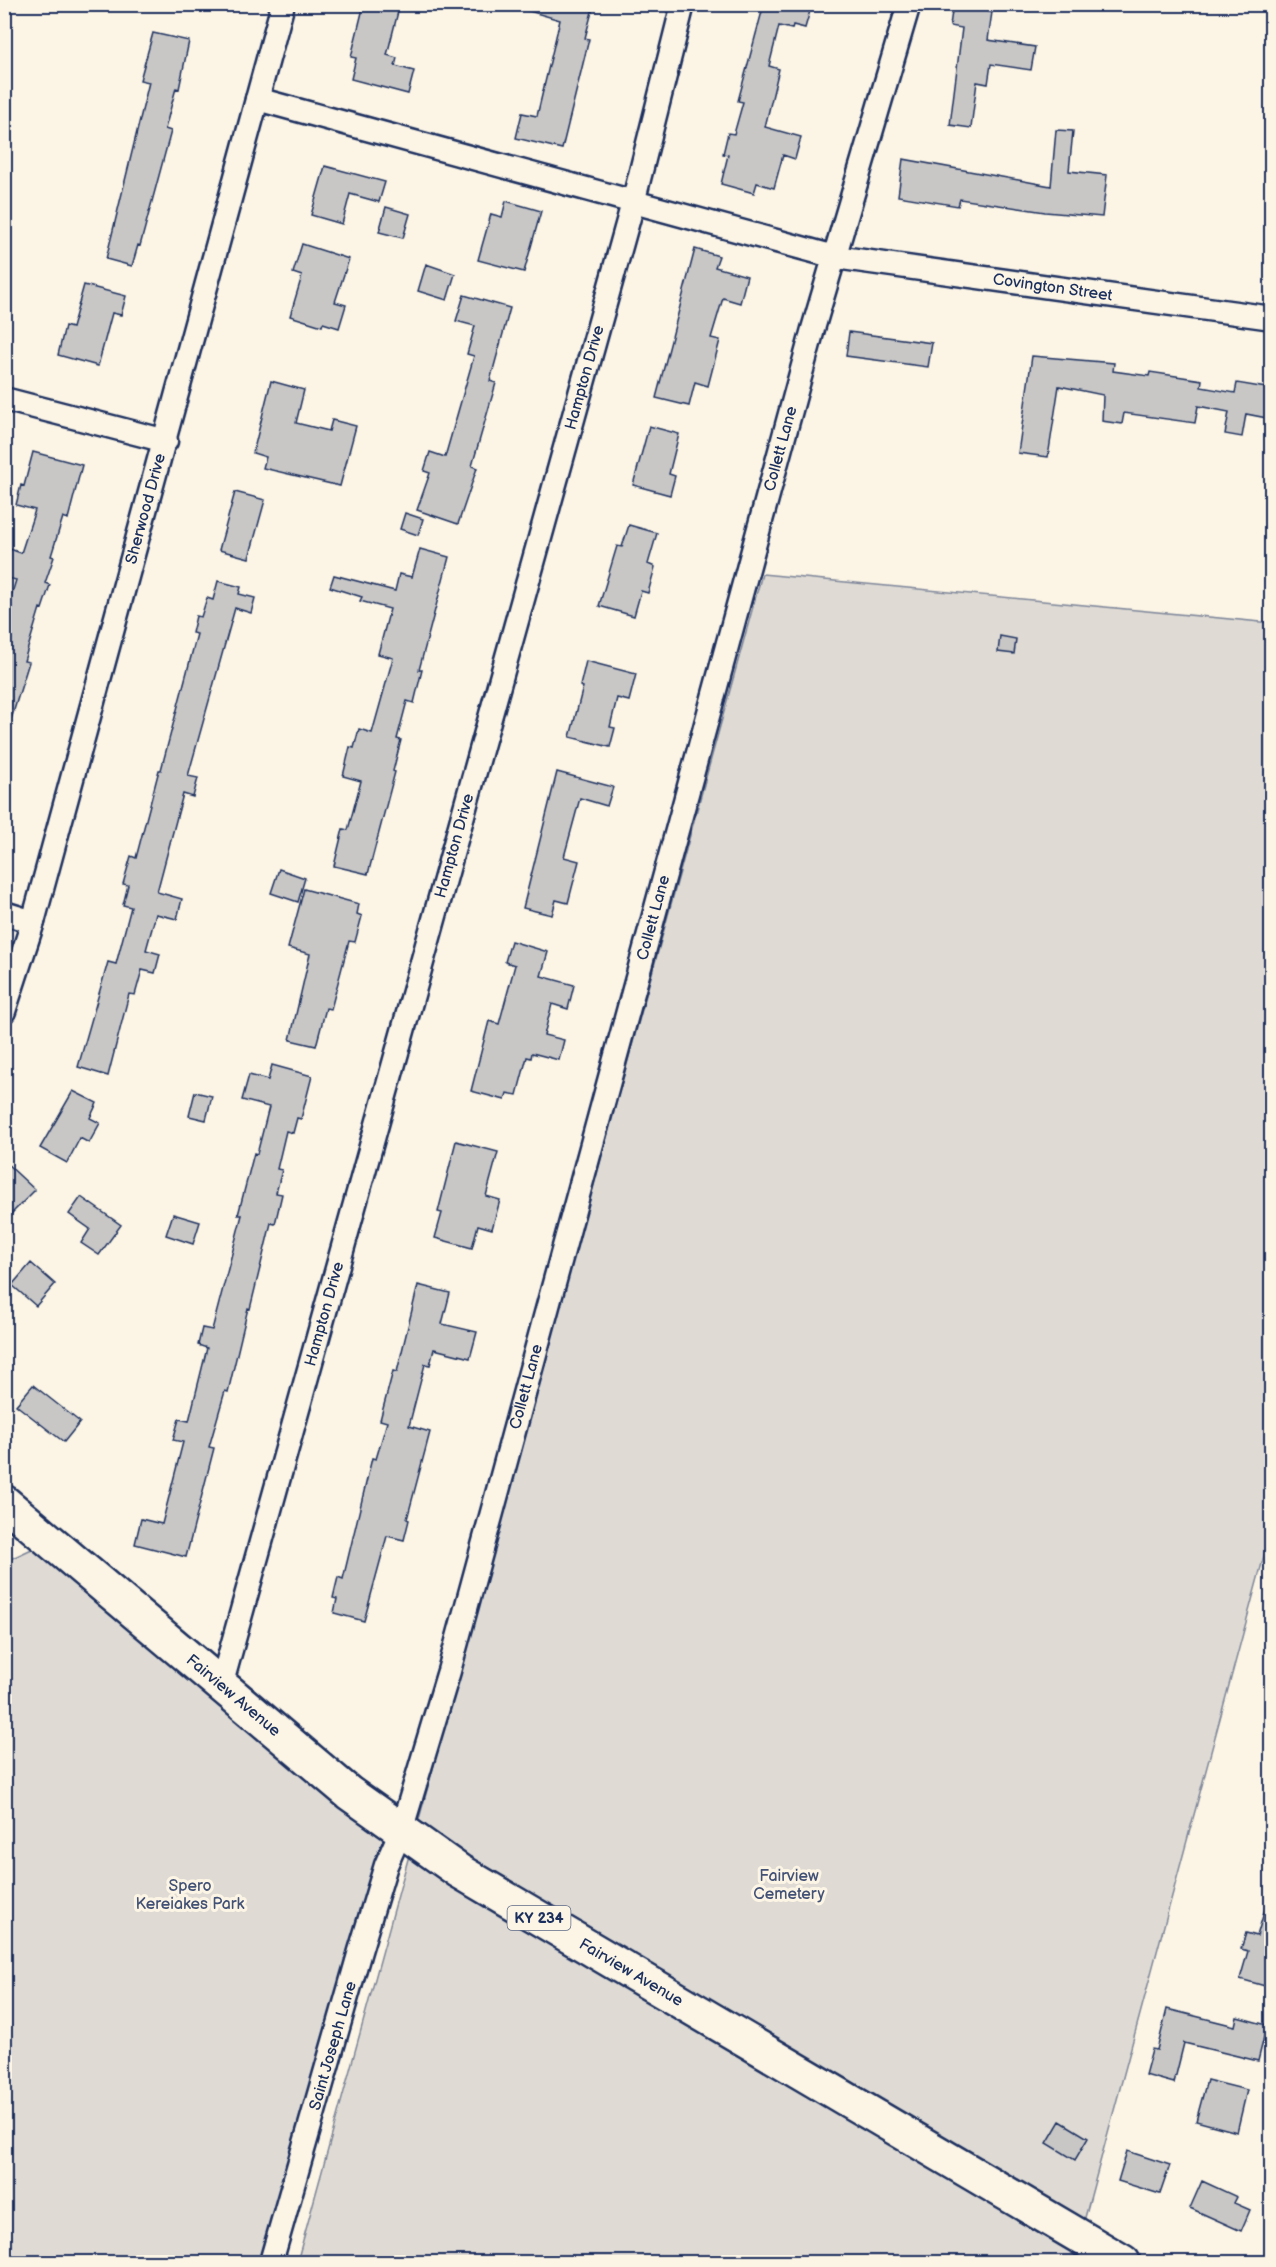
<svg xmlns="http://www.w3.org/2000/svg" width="1276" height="2267" font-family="'Balsamiq Sans',sans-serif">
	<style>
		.green { fill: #dfdbd4; stroke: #7d8599; stroke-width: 1.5 }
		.building { fill: #c8c7c6; stroke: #1b2f5e; stroke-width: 1.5 }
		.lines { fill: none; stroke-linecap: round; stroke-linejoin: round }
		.minor-casing { stroke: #1b2f5e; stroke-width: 27 }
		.primary-casing { stroke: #1b2f5e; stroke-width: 38 }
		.minor { stroke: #fcf5e5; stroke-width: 22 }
		.primary { stroke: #fcf5e5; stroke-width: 33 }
		.labels { text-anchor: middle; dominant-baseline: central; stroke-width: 6; stroke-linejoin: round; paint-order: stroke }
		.shield { fill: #fcf5e5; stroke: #5e6a86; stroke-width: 1.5 }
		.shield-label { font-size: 15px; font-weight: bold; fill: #1b2f5e }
		.street-label { font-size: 16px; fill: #1b2f5e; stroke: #fcf5e5 }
		.park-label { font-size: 16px; fill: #425176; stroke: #fcf5e5 }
	</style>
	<rect width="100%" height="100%" fill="#fcf5e5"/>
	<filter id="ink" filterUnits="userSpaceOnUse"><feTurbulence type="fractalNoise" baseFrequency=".0167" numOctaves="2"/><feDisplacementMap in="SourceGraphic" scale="12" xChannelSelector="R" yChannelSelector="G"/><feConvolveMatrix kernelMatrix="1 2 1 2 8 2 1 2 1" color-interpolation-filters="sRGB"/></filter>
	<g filter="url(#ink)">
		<path class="green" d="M762,574L1271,623V1530L1073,2262H297Z
			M51,1540L401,1831L270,2262H5L4,1562Z"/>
		<path class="building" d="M364,4H400L387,55L397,58L395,66L414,71L408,94L351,79L356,58L351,57Z
			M522,4H594L585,38L589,39L562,149L516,138L522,113L537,116L560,20L522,9Z
			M764,4H812L805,28L793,25L792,29L779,26L769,66L779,69L765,127L801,137L795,159L783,155L774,188L757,183L754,193L721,184L728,155L723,154L728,133L734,134L743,102L738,101Z
			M953,4H980L979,10L992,12L988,40L1035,47L1031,70L991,64L988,84L977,82L971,128L950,125L962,28L950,26Z
			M153,33L189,41L179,89L176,88L165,129L171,131L140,246L138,245L132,266L106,259L149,82L140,80Z
			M1056,130L1073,131L1069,171L1107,175L1102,217L1045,212L960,199L958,206L898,196L903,159L1051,186Z
			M325,166L385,182L379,202L350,194L342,224L311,215Z
			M506,201L541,211L524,272L478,260L491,214L502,217Z
			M386,207L410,214L403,238L379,232Z
			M302,244L349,259L335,302L346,305L339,328L323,323L322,326L290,316L302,276L293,273Z
			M695,249L719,256L715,267L747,276L740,303L723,298L711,338L720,340L708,386L695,382L689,406L656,398Z
			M426,264L455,274L447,300L418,291Z
			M84,285L126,296L121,315L112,313L98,366L58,355L65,326L72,328Z
			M464,295L510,308L490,381L496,383L472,466L477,468L458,524L417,510L430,473L424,471L430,452L445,457L474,356L467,354L475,326L456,321Z
			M849,332L932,343L928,367L846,356Z
			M1032,356L1114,363L1113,371L1149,376L1150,372L1202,380L1201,387L1235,393L1237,383L1272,389V419L1246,414L1242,437L1225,434L1229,412L1198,406L1195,423L1124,413L1122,424L1102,421L1103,395L1059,386L1048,457L1018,453Z
			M271,381L304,390L296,423L329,431L332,420L356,426L340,486L263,468L266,457L253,453Z
			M649,426L679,434L669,474L675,476L670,495L633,485Z
			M33,452L82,465L68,519L63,517L51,556L54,557L45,583L50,585L42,609L40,608L24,661L29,662L9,726H4V619L16,580L4,577V566L10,549L21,553L35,510L16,505L21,485L24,486Z
			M235,492L265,500L249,558L219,550Z
			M405,513L423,519L418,535L400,529Z
			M629,525L657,533L648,564L655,567L648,593L641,591L634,616L599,606L617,546L622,547Z
			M420,549L449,557L419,670H422L414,703L407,701L397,739L401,740L393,771L395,772L368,874L334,866L343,829L348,830L361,781L343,776L350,747L354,748L359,729L372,733L393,658L378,654L390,609L360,601L362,597L330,587L334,575L395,591L399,574L412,577Z
			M218,581L241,587L239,594L255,598L251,613L235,608L188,776L198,778L193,797L183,794L157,892L182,899L177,919L156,914L146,950L160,954L155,973L142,970L135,995L129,994L108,1076L78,1067L108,962L116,964L131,907L123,905L128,885L123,884L131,856L136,858L159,770H161L197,634L192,633L196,616L201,617L207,598L213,600Z
			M1000,636L1016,639L1014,654L998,652Z
			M586,661L636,674L629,701L617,698L610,727L615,728L610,747L570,737L583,687L580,686Z
			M557,772L613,787L607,806L580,798L564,857L579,861L568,903L556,900L552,915L523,908Z
			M279,869L305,878L298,902L271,893Z
			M304,889L359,904L357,914L362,916L355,942L349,941L331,1009L326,1008L316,1046L290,1040L310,954L288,948Z
			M511,941L548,952L541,976L574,985L568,1009L552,1004L544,1035L564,1040L559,1060L532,1053L531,1058L527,1057L517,1095L507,1093L505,1100L471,1091L489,1021L499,1024L515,965L505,962Z
			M272,1065L312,1076L301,1119L297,1118L293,1133L286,1131L277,1169L282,1170L276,1193L282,1194L275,1224L271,1223L250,1309L248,1308L228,1392L225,1391L209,1447L214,1448L186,1557L135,1544L141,1519L162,1524L183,1442L173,1440L179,1419L189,1421L207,1348L198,1345L202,1328L212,1330L242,1215H238L254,1153L257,1154L269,1107L242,1100L249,1075L268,1080Z
			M73,1091L97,1103L90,1118L100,1123L89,1143L80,1138L67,1163L40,1148Z
			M195,1092L212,1096L206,1120L189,1116Z
			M456,1141L498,1152L486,1196L500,1200L492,1229L478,1225L472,1248L435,1238L442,1213L438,1212Z
			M4,1161L35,1190L4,1221Z
			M81,1197L121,1225L99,1255L81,1243L90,1229L69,1214Z
			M173,1214L200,1222L193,1244L166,1235Z
			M31,1263L55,1284L36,1306L12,1285Z
			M418,1285L450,1293L442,1324L477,1332L470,1358L434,1349L430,1365L425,1364L409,1426L430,1432L407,1519L409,1520L404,1540L387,1536L364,1621L334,1613L337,1599L333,1598L338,1577L343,1579L372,1458L376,1459L387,1422L380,1420L393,1371L397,1372Z
			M33,1385L80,1422L64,1442L16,1405Z
			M1267,1902H1272V1988L1240,1979L1248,1951L1241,1949L1246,1933L1257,1936Z
			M1167,2009L1235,2026L1237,2017L1267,2025L1258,2061L1184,2043L1174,2083L1145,2075L1152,2049L1157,2050Z
			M1207,2080L1247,2090L1237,2132L1196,2121Z
			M1060,2121L1088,2138L1075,2160L1047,2143Z
			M1127,2151L1170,2165L1160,2194L1118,2181Z
			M1202,2181L1237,2197L1234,2203L1250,2210L1241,2231L1190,2208Z"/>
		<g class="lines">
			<g class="minor-casing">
				<g id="minor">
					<path id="s1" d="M257,99L835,257L1272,318"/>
					<path d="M4,399L166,441"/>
					<path d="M4,913L33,922"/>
					<path id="s2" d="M4,1011L33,922L283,4"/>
					<path id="s3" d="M221,1686L633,203L683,4"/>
					<path id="s4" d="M271,2262L360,1951L386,1865L401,1831L449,1671L813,329L909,4"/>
				</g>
			</g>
			<g class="primary-casing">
				<g id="primary">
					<path id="s5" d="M4,1502L349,1793L459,1871L1123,2262"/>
				</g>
			</g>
			<use href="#minor" class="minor"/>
			<use href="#primary" class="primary"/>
		</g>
	</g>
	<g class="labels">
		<rect class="shield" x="507.5" y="1906" width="63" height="24" rx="4.5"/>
		<g class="shield-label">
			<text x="539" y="1918">KY 234</text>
		</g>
		<g class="street-label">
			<text stroke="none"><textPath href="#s1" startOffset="819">Covington Street</textPath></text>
			<text stroke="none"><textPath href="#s3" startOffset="1358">Hampton Drive</textPath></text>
			<text stroke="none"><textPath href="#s4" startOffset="1884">Collett Lane</textPath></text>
			<text stroke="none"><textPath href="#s2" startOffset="522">Sherwood Drive</textPath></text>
			<text stroke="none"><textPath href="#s3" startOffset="872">Hampton Drive</textPath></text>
			<text stroke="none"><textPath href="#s4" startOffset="1398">Collett Lane</textPath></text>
			<text stroke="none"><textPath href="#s3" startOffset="386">Hampton Drive</textPath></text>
			<text stroke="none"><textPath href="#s4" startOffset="912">Collett Lane</textPath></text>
			<text stroke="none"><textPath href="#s5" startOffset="300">Fairview Avenue</textPath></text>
			<text stroke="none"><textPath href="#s5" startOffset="786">Fairview Avenue</textPath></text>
			<text stroke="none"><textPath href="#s4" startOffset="225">Saint Joseph Lane</textPath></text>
		</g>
		<g class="park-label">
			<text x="789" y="1876">Fairview<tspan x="789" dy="18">Cemetery</tspan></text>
			<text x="190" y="1886">Spero<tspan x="190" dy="18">Kereiakes Park</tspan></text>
		</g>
	</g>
	<rect width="1276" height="2267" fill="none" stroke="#fcf5e5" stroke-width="24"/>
	<rect x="12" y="12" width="1252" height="2243" fill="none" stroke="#1b2f5e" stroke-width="2" filter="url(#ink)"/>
</svg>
